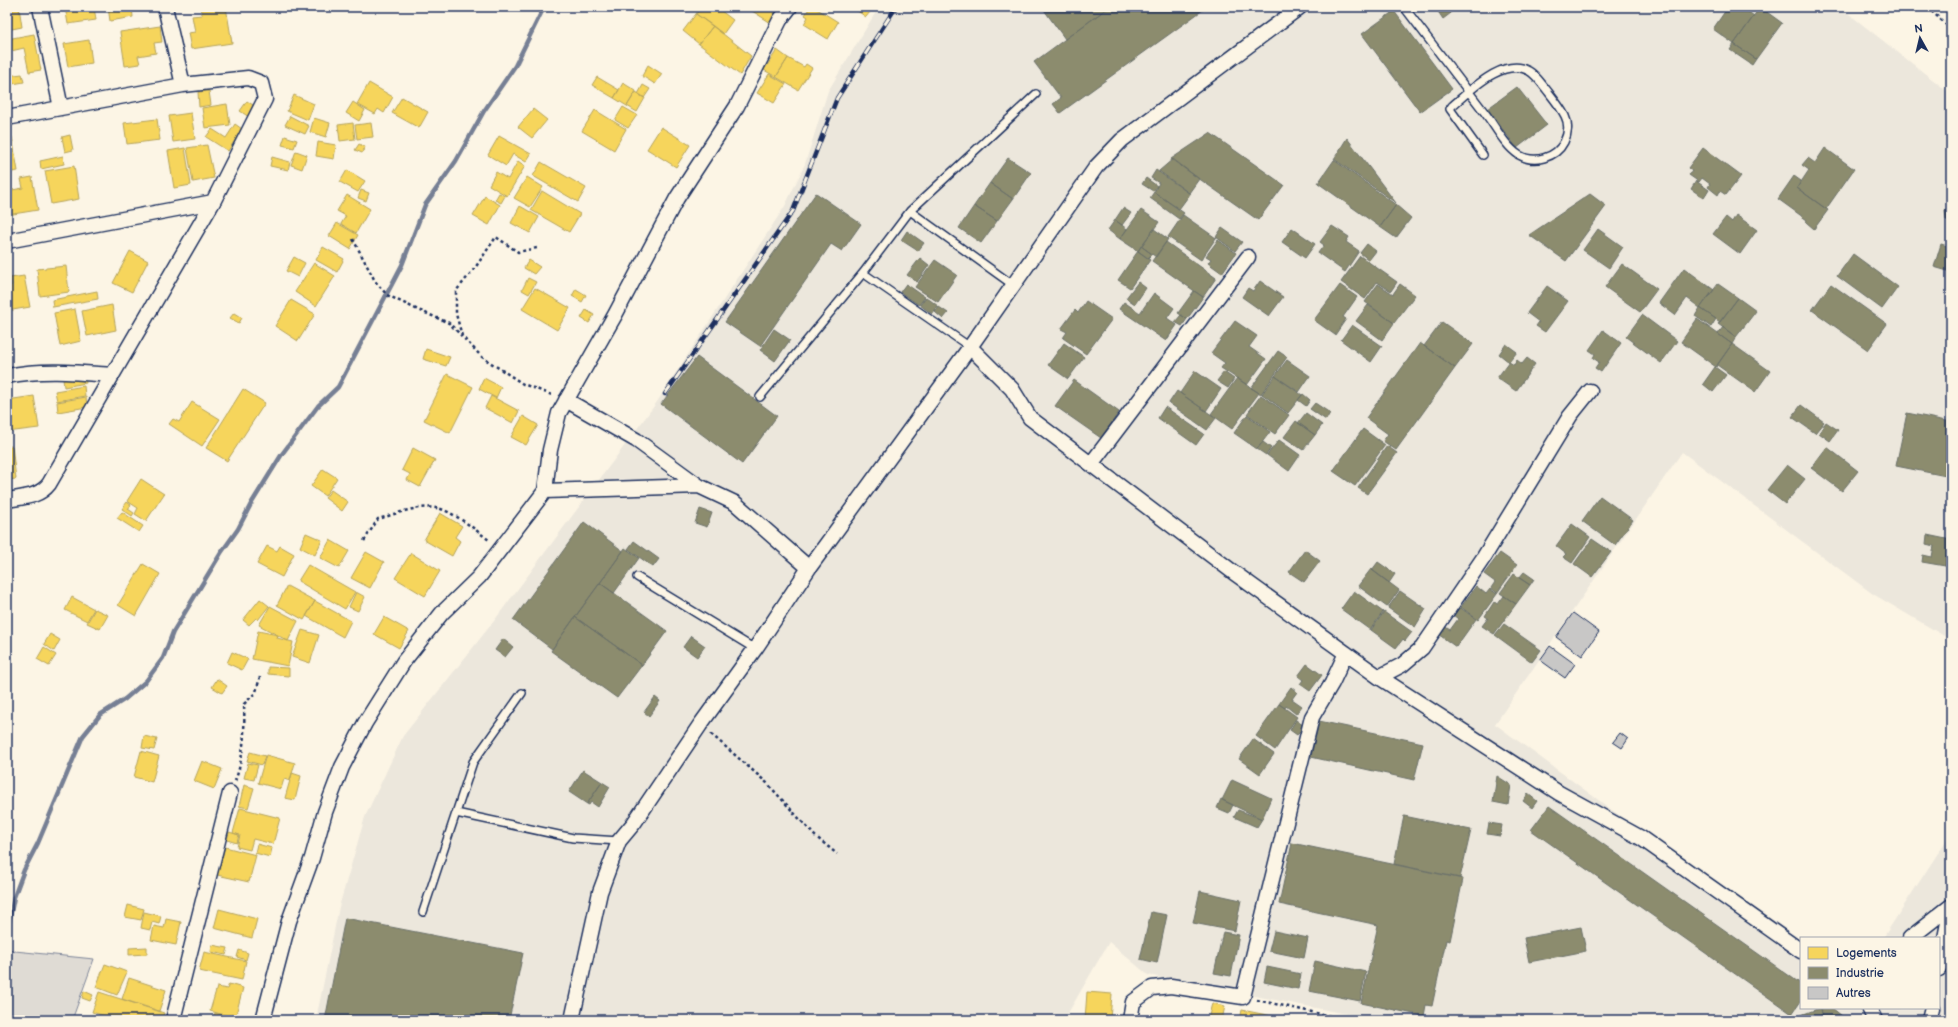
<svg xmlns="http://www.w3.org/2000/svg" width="1958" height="1027" font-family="'Balsamiq Sans',sans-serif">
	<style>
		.built { fill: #ece7dc }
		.green { fill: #dfdbd4; stroke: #7d8599 }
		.homes { fill: #f6d55c; stroke: #b4a35d }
		.industry { fill: #8c8c6e; stroke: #6a7069 }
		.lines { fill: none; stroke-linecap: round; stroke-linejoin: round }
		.stream { stroke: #767f94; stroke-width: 4.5 }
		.building { fill: #c8c7c6; stroke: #1b2f5e }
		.service-casing { stroke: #1b2f5e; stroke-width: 10 }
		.minor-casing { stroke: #1b2f5e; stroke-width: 17 }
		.path { stroke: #1b2f5e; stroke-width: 2.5; stroke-dasharray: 3 3; stroke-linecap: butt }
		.service { stroke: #fcf5e5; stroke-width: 7 }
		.minor { stroke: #fcf5e5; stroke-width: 14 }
		.rail-casing { stroke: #1b2f5e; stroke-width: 4.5 }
		.rail { stroke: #fcf5e5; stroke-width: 3; stroke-dasharray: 9; stroke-linecap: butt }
	</style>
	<rect width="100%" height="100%" fill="#fcf5e5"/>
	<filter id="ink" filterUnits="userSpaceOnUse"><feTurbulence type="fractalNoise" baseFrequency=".025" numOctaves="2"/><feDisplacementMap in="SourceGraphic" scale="8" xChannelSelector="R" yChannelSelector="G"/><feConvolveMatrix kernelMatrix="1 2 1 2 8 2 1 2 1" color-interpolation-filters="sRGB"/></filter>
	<g filter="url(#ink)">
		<path class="built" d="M879,7H1840L1951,94V640L1873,594L1682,452L1495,724L1801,949V1008H1939V938H1883L1951,833V1020H1377L1148,975L1109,942L1064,1020H316L339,907L365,817L403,736L494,621L657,402L785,206L805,164L828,91Z"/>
		<path class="green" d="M7,948L15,951L94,959L72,1020H7Z"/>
		<path class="homes" d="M7,7H19L22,27L7,30Z
			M65,7H94L96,20L68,24Z
			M108,7H132L133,17L110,21Z
			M201,7H226L232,43L191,49L188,33L195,32L192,16L202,15Z
			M701,7H716L733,20L723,34L696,14Z
			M746,7H766L777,14L771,23Z
			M810,7H814L838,22L828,39L804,24L808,17L805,15Z
			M852,7H874L866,17Z
			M696,14L713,26L699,44L683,31Z
			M160,26L162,42L154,43L156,53L138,56L140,64L125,66L120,32Z
			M713,26L751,56L740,75L699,44Z
			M34,34L41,70L29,72L24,48L7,52V39Z
			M89,40L92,63L68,67L64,44Z
			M777,50L788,58L776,77L764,70Z
			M788,58L804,67L806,64L812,68L798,90L776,77Z
			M648,65L662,74L655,84L642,76Z
			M22,74L24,82L7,85V76Z
			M769,74L786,84L774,103L757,93Z
			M597,77L619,90L614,98L592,85Z
			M369,83L393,97L384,113L378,109L375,114L357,104Z
			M623,83L636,91L627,106L614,98Z
			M643,85L650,89L644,98L638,94Z
			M209,91L211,105L199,107L198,92Z
			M636,92L645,98L637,112L627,106Z
			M294,95L314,104L308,120L287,111Z
			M402,97L428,112L419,128L392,113Z
			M247,101L256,107L249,117L240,111Z
			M353,102L365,110L359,121L346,113Z
			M227,104L230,125L205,128L202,108Z
			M623,107L637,115L628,128L615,120Z
			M533,109L547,120L532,138L518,127Z
			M595,110L626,129L614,150L582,131Z
			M191,113L195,139L173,142L169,116Z
			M290,116L309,126L305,134L285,125Z
			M314,118L330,123L326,137L310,132Z
			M157,119L160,140L127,144L124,123Z
			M353,123L355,139L340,141L338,125Z
			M371,123L373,137L357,139L355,125Z
			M235,124L242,129L228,151L206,137L212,129L226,138Z
			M661,127L690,145L676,167L647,149Z
			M70,135L73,150L65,152L62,137Z
			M285,136L297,140L294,148L282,145Z
			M499,136L531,154L526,162L513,154L506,166L488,155Z
			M12,137L18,171L7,173V138Z
			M318,142L336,145L334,159L316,156Z
			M359,144L365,147L362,153L355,150Z
			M207,145L214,178L193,182L187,148Z
			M185,148L191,185L174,188L168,151Z
			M296,151L307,155L302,169L291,165Z
			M63,156L64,164L41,169L40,161Z
			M272,157L290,162L288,170L270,166Z
			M518,161L525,166L507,196L489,185L496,172L508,179Z
			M541,162L586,188L578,202L533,176Z
			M74,166L79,199L51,204L45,171Z
			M347,170L365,181L358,192L340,182Z
			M32,177L38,210L7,215V191L23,188L21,179Z
			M527,177L543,187L530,207L514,198Z
			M361,190L369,193L366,201L358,198Z
			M542,191L580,214L569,232L531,210Z
			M499,193L505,196L501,203L495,200Z
			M347,195L370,209L356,233L341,224L346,216L337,211Z
			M485,196L500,205L489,225L473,216Z
			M520,206L539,217L530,233L511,223Z
			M337,223L358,235L350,249L329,236Z
			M323,247L344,259L337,272L316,260Z
			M130,251L148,261L132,292L113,283Z
			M294,257L305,263L298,277L286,271Z
			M529,260L540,267L534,274L524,268Z
			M314,263L335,276L316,306L295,292Z
			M66,266L69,292L40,296L37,269Z
			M24,276L30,307L7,311V286L12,285L10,278Z
			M528,278L536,282L529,294L522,290Z
			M535,288L570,308L557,330L522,309Z
			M576,289L586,295L582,302L572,296Z
			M97,291L98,299L53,307L52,300Z
			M291,300L315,314L298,341L275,326Z
			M112,305L116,330L87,336L82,311Z
			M75,309L81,341L60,346L54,313Z
			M586,310L594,315L589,323L581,318Z
			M234,313L242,318L239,323L230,318Z
			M426,349L450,357L446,366L423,359Z
			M447,374L473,387L450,433L424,420Z
			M85,375L86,383L64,387L63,379Z
			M484,378L501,387L496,398L479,389Z
			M84,386L85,396L57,401L55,391Z
			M243,389L265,403L227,461L206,448Z
			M34,396L39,428L7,432V400Z
			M491,396L519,411L513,423L485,408Z
			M86,397L87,407L58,412L57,402Z
			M192,402L220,419L202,446L169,424L173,419L179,422Z
			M523,416L538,425L526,445L511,437Z
			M12,446L16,479L7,480V447Z
			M413,448L435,460L420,487L407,480L410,474L402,470Z
			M323,469L337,478L325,496L311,486Z
			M141,479L164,494L146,521L135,514L138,508L127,501Z
			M331,490L348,502L342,511L325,498Z
			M127,502L131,505L128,509L134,513L132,516L122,509Z
			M122,512L143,526L139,532L117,518Z
			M440,513L462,526L455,537L460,541L452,556L424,540Z
			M306,533L322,540L315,555L300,547Z
			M330,540L349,551L339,568L320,558Z
			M267,546L277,551L280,546L294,554L282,577L257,564Z
			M366,552L384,562L370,588L351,578Z
			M411,553L440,571L425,596L395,578Z
			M143,564L160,574L136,616L118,605Z
			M308,565L355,592L345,609L298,581Z
			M287,586L315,601L304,620L277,605Z
			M356,592L365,597L358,611L349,607Z
			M72,597L94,609L87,621L65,610Z
			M260,599L269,606L258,620L256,618L249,625L243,620Z
			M315,601L351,621L343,637L306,616Z
			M270,606L298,621L288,641L259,625Z
			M95,609L108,615L100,629L87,623Z
			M384,617L409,631L399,648L374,634Z
			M302,630L319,635L310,663L292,657Z
			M258,631L278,635L277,638L293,642L288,666L252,659Z
			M50,634L60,640L54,651L44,644Z
			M44,647L56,655L49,666L37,659Z
			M232,652L248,659L242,670L227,663Z
			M268,667L289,668V676L268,674Z
			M217,679L227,686L222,693L212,687Z
			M144,736L157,739L154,750L142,748Z
			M141,751L159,756L152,782L134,777Z
			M250,752L265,756L262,765L247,761Z
			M266,755L295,763L290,781L284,779L281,789L258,783Z
			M202,761L222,769L214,789L194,781Z
			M248,763L258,765L254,780L244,778Z
			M292,773L301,776L295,800L285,798Z
			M244,785L254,788L248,808L239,806Z
			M240,808L280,818L273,844L253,839L250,850L237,847L240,835L233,833Z
			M229,832L239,835L237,843L227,840Z
			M257,844L272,848L270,857L255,853Z
			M225,847L256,855L249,882L217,875Z
			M128,905L144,909L141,920L125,917Z
			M219,909L257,919L252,938L214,928Z
			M144,912L161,916L159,924L152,922L150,930L141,928Z
			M166,919L181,922L176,945L151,940L154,926L164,928Z
			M212,945L228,948L226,955L211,952Z
			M147,947V954L129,955V948Z
			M239,950L248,953L246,960L237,957Z
			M204,952L246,961L242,980L199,971Z
			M105,964L127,972L117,995L96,987Z
			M129,978L166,990L159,1011L122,999Z
			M229,984L243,988L235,1018L210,1011L217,987L227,989Z
			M84,991L93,995L90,1001L82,998Z
			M99,992L164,1013L162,1020H117L92,1012Z
			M1087,992L1112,994L1110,1020H1085Z
			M1212,1003L1225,1006L1222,1020H1208Z
			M1242,1010L1282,1018V1020H1240Z
			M215,1013L235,1019V1020H213Z"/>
		<path class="industry" d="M1042,7H1109L1065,39Z
			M1109,7H1207L1060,113L1053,104L1061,98L1034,62Z
			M1435,7H1447L1451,13L1443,19Z
			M1728,7H1742L1754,16L1734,44L1713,29Z
			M1760,7L1782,23L1756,59L1734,44Z
			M1394,11L1452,89L1420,112L1362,34Z
			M1734,44L1756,59L1752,65L1730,50Z
			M1517,87L1547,125L1517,148L1487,109Z
			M1210,133L1284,185L1258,220L1171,159Z
			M1347,138L1396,203L1334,159Z
			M1703,148L1741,176L1726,195L1720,191L1718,195L1708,187L1710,184L1702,178L1699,182L1689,175L1692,171L1688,168Z
			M1825,148L1854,169L1826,209L1797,188L1809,170L1802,165L1808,158L1815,163Z
			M1008,158L1031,173L1013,199L990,183Z
			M1173,159L1199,179L1189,193L1159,171Z
			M1334,160L1396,205L1380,227L1318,183Z
			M1156,170L1190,194L1179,209L1154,192L1159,183L1151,178Z
			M1794,176L1801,181L1797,188L1828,210L1814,229L1806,222L1807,220L1778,199Z
			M1146,178L1157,186L1153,191L1142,184Z
			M1696,181L1709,190L1704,198L1691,189Z
			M990,183L1013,199L997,221L974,206Z
			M1154,192L1184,213L1179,219L1150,198Z
			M816,193L861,224L842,251L831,244L760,346L725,322Z
			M1590,194L1606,206L1566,261L1529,235Z
			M1396,205L1411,218L1396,238L1380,227Z
			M974,206L997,221L981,243L959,228Z
			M1123,208L1131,213L1122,225L1115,220Z
			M1141,210L1159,222L1138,251L1120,239Z
			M1945,210H1951V220H1946Z
			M1183,215L1216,238L1201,260L1168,237Z
			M1736,215L1757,230L1740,254L1713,234L1726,217L1732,222Z
			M1115,220L1127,229L1120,239L1108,230Z
			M1332,226L1349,237L1346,242L1359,251L1345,272L1318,253L1324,245L1320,242Z
			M1222,228L1242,242L1235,251L1216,237Z
			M1292,228L1315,244L1305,258L1282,242Z
			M1154,229L1168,239L1156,257L1141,246Z
			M1598,229L1623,247L1609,268L1583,250Z
			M907,231L924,243L918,251L901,240Z
			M1218,240L1236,253L1222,273L1208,263L1211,259L1206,256Z
			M1166,242L1216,278L1203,297L1152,261Z
			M1367,244L1376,251L1369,260L1360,253Z
			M1941,244L1951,247V272L1934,267Z
			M1141,246L1152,254L1148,258L1138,251Z
			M1138,251L1150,260L1130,288L1118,280Z
			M1853,254L1898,287L1882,309L1837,276Z
			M1360,256L1397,282L1391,291L1377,282L1365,299L1341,282Z
			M920,258L929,265L917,282L907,275Z
			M935,260L957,275L938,302L915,287Z
			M1622,264L1657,289L1640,312L1605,287Z
			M1684,268L1714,290L1700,308L1687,298L1675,315L1659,303Z
			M1260,281L1283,297L1269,316L1242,297L1248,288L1253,291Z
			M1138,282L1146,288L1135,304L1126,298Z
			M906,284L925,297L919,305L900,292Z
			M1378,284L1393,294L1400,284L1415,295L1394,323L1365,302Z
			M1718,284L1738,298L1720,322L1700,308Z
			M1831,284L1887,324L1868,350L1812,310Z
			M1340,285L1357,297L1343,317L1346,319L1335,335L1314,320Z
			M1547,286L1568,301L1545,332L1536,326L1539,322L1527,313Z
			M1194,291L1203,297L1187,319L1178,313Z
			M1154,293L1174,308L1167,318L1177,325L1166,341L1119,309L1124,302L1140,313Z
			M926,297L938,306L932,314L920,305Z
			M1738,298L1756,311L1736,337L1718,324Z
			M1086,301L1112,319L1086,354L1063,338L1067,332L1061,329L1075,310L1078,313Z
			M1368,305L1394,323L1382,340L1356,321Z
			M939,307L948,313L943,319L935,312Z
			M1700,308L1716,319L1711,327L1695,316Z
			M1181,315L1187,319L1182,326L1175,322Z
			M1642,315L1677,341L1661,363L1626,337Z
			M1697,319L1732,344L1716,367L1681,342Z
			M1235,321L1257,336L1249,347L1266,359L1247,385L1221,368L1225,363L1211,353Z
			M1442,322L1473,344L1455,368L1424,346Z
			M1352,325L1382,346L1371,362L1341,340Z
			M1723,327L1736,337L1732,344L1718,334Z
			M774,329L790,340L775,361L760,350Z
			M1603,330L1621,343L1601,372L1595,368L1599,362L1593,358L1595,354L1589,350Z
			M1064,343L1084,357L1068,379L1048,365Z
			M1420,343L1455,368L1396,450L1383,441L1388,434L1366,418Z
			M1506,344L1517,352L1509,362L1499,354Z
			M1732,344L1770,371L1755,392L1717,365Z
			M1278,351L1287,357L1261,394L1251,388Z
			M697,357L777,416L742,464L661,404Z
			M1527,358L1535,364L1516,391L1497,378L1509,362L1514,365L1517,360L1522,364Z
			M1287,360L1310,376L1299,392L1275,376Z
			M1715,367L1726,375L1713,392L1703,384Z
			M1195,371L1221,389L1206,411L1180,393Z
			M1224,372L1234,379L1228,388L1217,381Z
			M1275,376L1302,395L1288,413L1262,394Z
			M1237,378L1259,393L1232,429L1211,414Z
			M1074,380L1119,412L1101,438L1055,406Z
			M1177,391L1216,418L1207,430L1169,403Z
			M1303,394L1310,400L1306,406L1298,400Z
			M1261,395L1289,415L1275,434L1247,414Z
			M1315,403L1330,413L1326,420L1310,409Z
			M1801,405L1824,422L1815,433L1792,417Z
			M1165,407L1204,434L1196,445L1158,418Z
			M1306,413L1322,425L1315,435L1298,423Z
			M1907,413L1951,422V477L1896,466Z
			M1247,415L1270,432L1257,449L1234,433Z
			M1296,421L1315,435L1303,450L1284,437Z
			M1826,422L1838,430L1830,441L1819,433Z
			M1363,429L1385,445L1355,486L1333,471Z
			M1279,440L1300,455L1289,471L1267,455Z
			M1263,442L1271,448L1266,455L1257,449Z
			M1387,446L1397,453L1367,494L1358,488Z
			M1827,447L1858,471L1842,491L1811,468Z
			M1787,465L1805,479L1785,504L1767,490Z
			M1600,496L1633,520L1615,545L1582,521Z
			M700,509L712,513L707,527L695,523Z
			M584,522L623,551L552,649L513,620Z
			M1572,524L1590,537L1572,563L1563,557L1566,554L1556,546Z
			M1927,535L1951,540V567L1922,562L1923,555L1932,557L1934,546L1926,544Z
			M1592,539L1611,552L1592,577L1574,564Z
			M634,541L659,559L653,567L628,549Z
			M625,548L639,558L614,593L600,583Z
			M1305,550L1320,561L1304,582L1289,572Z
			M1500,553L1517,565L1497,593L1491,588L1495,582L1484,574Z
			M1378,562L1395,574L1389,583L1372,570Z
			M1371,569L1399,590L1387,607L1358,586Z
			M1524,572L1534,579L1530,585L1519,578Z
			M1514,574L1530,585L1516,604L1500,593Z
			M600,583L667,631L642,665L575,617Z
			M1476,586L1486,594L1490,589L1497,594L1478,620L1461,607Z
			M1354,591L1383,612L1370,630L1341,609Z
			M1400,591L1426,609L1415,627L1388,608Z
			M1504,596L1516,604L1494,634L1482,626L1488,618L1485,616L1494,602L1498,604Z
			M1458,606L1476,619L1456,647L1438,634L1444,626L1450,630L1458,619L1452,614Z
			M1384,612L1412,632L1405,641L1403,639L1396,648L1371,630Z
			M575,617L642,665L617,698L551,651Z
			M1504,624L1541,650L1532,662L1495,635Z
			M691,636L705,646L697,657L683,647Z
			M503,639L513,647L505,657L495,650Z
			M1307,664L1322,675L1310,691L1300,684L1303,680L1298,676Z
			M1291,687L1297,692L1292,699L1302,706L1296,714L1286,706L1285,708L1279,704Z
			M655,697L660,701L649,716L644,712Z
			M1279,704L1297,717L1275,750L1256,736Z
			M1296,720L1304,726L1297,735L1290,730Z
			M1319,721L1423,743L1414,780L1311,757Z
			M1253,739L1274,754L1260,774L1239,759Z
			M583,770L602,782L587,804L569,792Z
			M1497,776L1511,785L1508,805L1493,802Z
			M1232,780L1271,798L1262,819L1222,800Z
			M602,782L610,787L598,807L591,802L589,805L587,804Z
			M1528,794L1537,801L1532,808L1523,801Z
			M1221,799L1233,805L1229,813L1217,808Z
			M1549,806L1801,984V1001L1792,1014L1531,830Z
			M1238,810L1262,819L1257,827L1234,817Z
			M1404,816L1471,830L1460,878L1394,864Z
			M1489,823L1502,825L1500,836L1487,834Z
			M1292,843L1463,879L1450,941L1446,940L1432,1006L1426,1005L1424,1016L1361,1003L1378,925L1279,904Z
			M1200,891L1241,900L1235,931L1193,923Z
			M1151,912L1167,915L1157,963L1140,959Z
			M345,918L523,953L509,1020H325Z
			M1581,927L1586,951L1529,962L1524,938Z
			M1274,931L1308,938L1304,958L1269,951Z
			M1223,932L1239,935L1231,976L1214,973Z
			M1315,961L1366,972L1360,1001L1309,991Z
			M1267,967L1301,974L1298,989L1264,982Z
			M1820,1008L1822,1020H1793V1018Z
			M1820,1008H1832L1847,1020H1822Z"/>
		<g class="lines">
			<path class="stream" d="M7,932L14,897L24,870L38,843L83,736L100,715L125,699L146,681L163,658L173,632L221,553L238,529L251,504L282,454L318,406L338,387L402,265L425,205L456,161L484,111L515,66L544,7"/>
		</g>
		<path class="building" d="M1573,613L1599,632L1582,656L1556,637Z
			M1550,646L1575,664L1565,678L1540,660Z
			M1620,733L1628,739L1622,748L1613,742Z"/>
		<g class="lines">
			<g class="service-casing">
				<path id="service" d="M1404,7C1431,42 1458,78 1485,113C1495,126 1505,146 1519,155C1534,164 1556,158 1564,142C1568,134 1569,124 1565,116C1560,106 1553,98 1546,89C1541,83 1536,75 1529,71C1504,56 1470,91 1452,106L1450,109L1483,155
					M910,211L1013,285
					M863,273L970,347
					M760,397L863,273L910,211L1036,94
					M637,577L755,649
					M456,813L573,838L619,841
					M423,912L473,762L522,693"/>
			</g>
			<g class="minor-casing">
				<path id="minor" d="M40,7L61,108
					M165,7L183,85
					M7,118L183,85L248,78L261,83L265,99L213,202L49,484C39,497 23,497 7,500
					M7,241L213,202
					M970,347L1012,389L1030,418L1233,572L1379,677L1559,793L1641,838L1801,951
					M7,376C43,369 74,372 111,375
					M566,400L636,440L699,486L735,503L809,568
					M1091,464L1248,257
					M545,491L699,486
					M1379,677L1402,665L1422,648L1484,557L1570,416L1590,391
					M1910,938L1951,906
					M1939,969L1951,907
					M1869,1008L1875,1020
					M173,1020L230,793
					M263,1020L289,921L312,858L325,812L342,767L365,723L404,661L442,613L479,577L545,491L550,450L559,413L615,315L677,198L737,106L780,20L790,7
					M572,1020L600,892L619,841L634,823L700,725L755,649L809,568L970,347L1096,167L1122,140L1300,7
					M1130,1020L1133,1002L1152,988L1171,986L1243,997L1312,717L1332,683L1346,653
					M1929,1020L1932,1008"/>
			</g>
			<path class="path" d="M1927,7L1951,29
				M353,239L375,281L387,295L416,309L449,323L482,357L523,384L552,395
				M462,336L456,314V291L475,268L496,237L518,252L537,248
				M364,541L378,519C396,514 417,505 436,508C450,509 477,531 489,540
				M711,734L767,783L815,836L837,854
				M235,781C244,758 245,729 244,704L256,692L260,677
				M1257,1000L1348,1020"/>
			<use href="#service" class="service"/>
			<use href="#minor" class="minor"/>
			<g class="rail-casing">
				<path id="rail" d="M665,394L793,211L837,98L896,7"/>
			</g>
			<use href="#rail" class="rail"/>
		</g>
	</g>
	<rect width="1958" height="1027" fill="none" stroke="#fcf5e5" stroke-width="24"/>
	<rect x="12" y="12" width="1934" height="1003" fill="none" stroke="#1b2f5e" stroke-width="1.5" filter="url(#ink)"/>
	<rect x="1800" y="937" width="140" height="72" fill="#fcf5e5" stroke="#a2a6af"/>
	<rect x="1808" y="947" width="20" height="12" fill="#f6d55c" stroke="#a2a6af"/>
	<text x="1836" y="957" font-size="12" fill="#1b2f5e">Logements</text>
	<rect x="1808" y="967" width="20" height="12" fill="#8c8c6e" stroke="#a2a6af"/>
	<text x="1836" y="977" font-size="12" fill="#1b2f5e">Industrie</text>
	<rect x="1808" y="987" width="20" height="12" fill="#c8c7c6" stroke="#a2a6af"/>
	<text x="1836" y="997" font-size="12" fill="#1b2f5e">Autres</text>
	<g transform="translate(1920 38) rotate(352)" stroke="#fcf5e5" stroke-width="3" paint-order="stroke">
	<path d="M0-3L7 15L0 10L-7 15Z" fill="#1b2f5e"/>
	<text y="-6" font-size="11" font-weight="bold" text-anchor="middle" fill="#1b2f5e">N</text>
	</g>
</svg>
